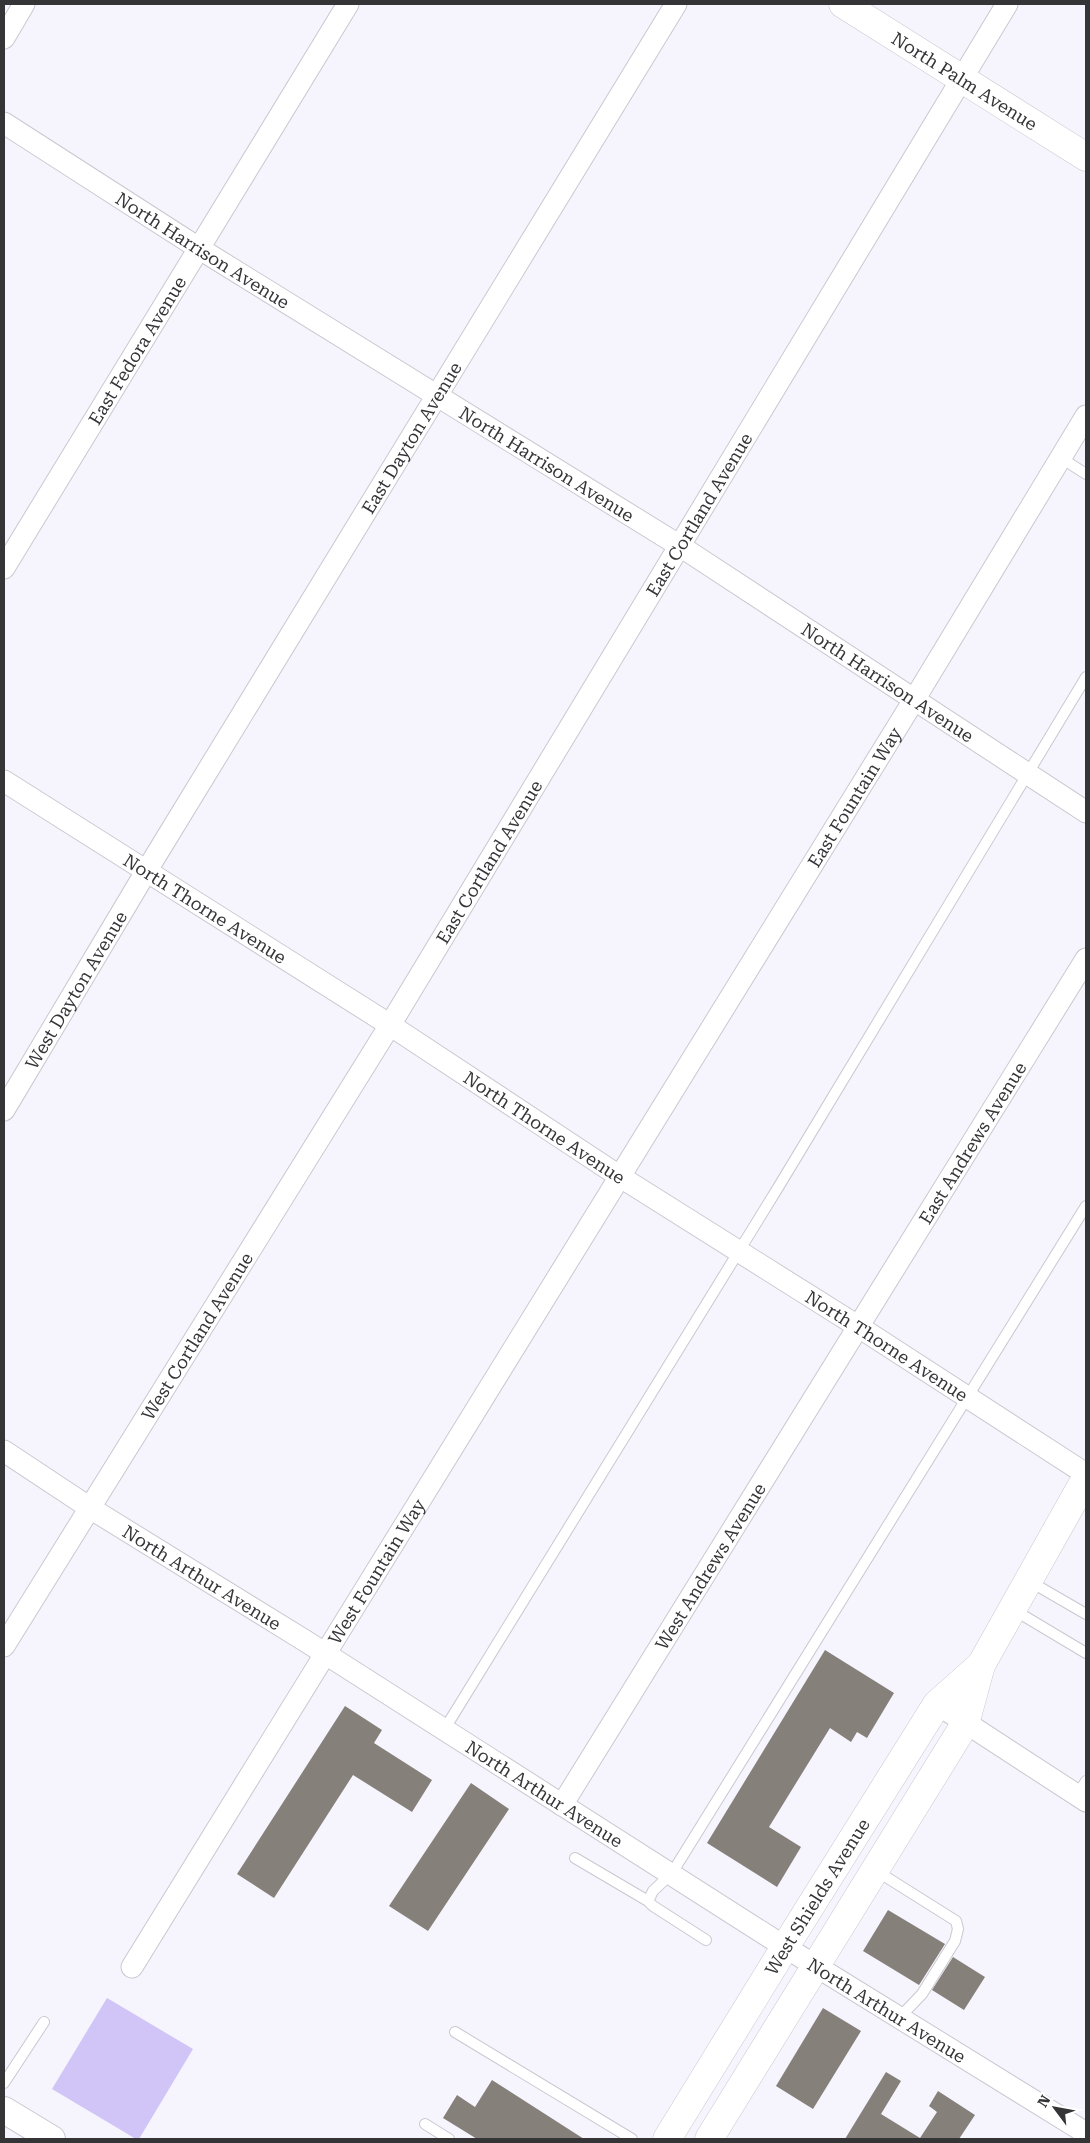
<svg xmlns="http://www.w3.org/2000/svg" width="1090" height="2143" font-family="'Roboto Serif',serif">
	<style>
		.green { fill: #d1c4f7 }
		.building { fill: #86807a }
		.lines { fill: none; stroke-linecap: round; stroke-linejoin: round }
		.service-casing { stroke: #cac8d0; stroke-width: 12 }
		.minor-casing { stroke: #cac8d0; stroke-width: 23 }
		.tertiary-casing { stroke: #cac8d0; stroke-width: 28 }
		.secondary-casing { stroke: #cac8d0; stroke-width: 29 }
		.service { stroke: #fff; stroke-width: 10 }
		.minor { stroke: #fff; stroke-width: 21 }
		.tertiary { stroke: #fff; stroke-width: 26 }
		.secondary { stroke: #fff; stroke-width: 28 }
		.labels { text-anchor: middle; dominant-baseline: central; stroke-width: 4.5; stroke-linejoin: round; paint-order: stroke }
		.street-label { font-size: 18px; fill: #353437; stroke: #fff }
	</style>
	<rect width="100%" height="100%" fill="#f6f4fd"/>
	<path class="green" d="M107,1998L193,2049L139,2139H136L52,2089Z"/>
	<path class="building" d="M825,1650L894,1693L867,1738L857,1732L851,1742L830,1728L769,1827L801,1847L777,1887L707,1843Z
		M345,1706L382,1730L374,1743L432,1780L412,1812L353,1775L274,1898L237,1874Z
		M471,1783L509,1809L428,1931L389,1906Z
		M888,1910L945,1944L919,1985L863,1951Z
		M953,1957L985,1977L964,2010L932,1990Z
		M823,2008L861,2031L813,2109L776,2086Z
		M886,2072L901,2081L881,2114L920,2138L937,2112L929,2106L938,2091L975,2115L959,2139H845Z
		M492,2080L584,2139H477L443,2118L457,2095L475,2107Z"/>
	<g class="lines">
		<g class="service-casing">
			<path id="service" d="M1061,458L1086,474
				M1029,1581L1086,1614
				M1014,1610L1086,1653
				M444,1730L779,1186L1086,677
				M1077,1795L1086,1781
				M575,1858L648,1901
				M875,1870L956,1921L958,1929L955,1941L922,1994L900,2017
				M706,1940L653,1906L648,1901L653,1891L672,1873L1086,1206
				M455,2032L632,2139
				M4,2083L44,2022
				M425,2124L449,2139"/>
		</g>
		<g class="minor-casing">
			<g id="minor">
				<path d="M4,38L24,4"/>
				<path id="s1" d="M4,123L200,249L680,546L1086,812"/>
				<path id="s2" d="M4,568L348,4"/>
				<path id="s3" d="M4,781L390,1025L619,1176L859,1327L1086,1474"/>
				<path id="s4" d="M4,1110L147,870L676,4"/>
				<path id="s5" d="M4,1451L90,1508L307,1642L785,1947L1086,2133"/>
				<path id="s6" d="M4,1646L390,1025L1007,4"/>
				<path d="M937,1704L1086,1801"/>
				<path id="s7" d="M562,1805L1086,959"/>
				<path id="s8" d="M132,1967L914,700L1086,416"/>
			</g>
		</g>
		<g class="tertiary-casing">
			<path id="tertiary" d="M4,2110L52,2139"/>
		</g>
		<g class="secondary-casing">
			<g id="secondary">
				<path id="s9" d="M843,4L1086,157"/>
				<path id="s10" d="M667,2139L785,1947L937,1704L981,1665"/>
				<path d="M709,2139L965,1724L981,1665L1086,1478"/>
			</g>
		</g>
		<use href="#service" class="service"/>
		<use href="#minor" class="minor"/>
		<use href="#tertiary" class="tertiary"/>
		<use href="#secondary" class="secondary"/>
	</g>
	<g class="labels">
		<g class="street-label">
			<text stroke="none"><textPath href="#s9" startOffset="144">North Palm Avenue</textPath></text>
			<text stroke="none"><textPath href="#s1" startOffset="236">North Harrison Avenue</textPath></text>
			<text stroke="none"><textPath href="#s2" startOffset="255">East Fedora Avenue</textPath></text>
			<text stroke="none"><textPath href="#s4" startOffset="786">East Dayton Avenue</textPath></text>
			<text stroke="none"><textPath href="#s1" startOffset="641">North Harrison Avenue</textPath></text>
			<text stroke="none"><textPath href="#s6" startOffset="1328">East Cortland Avenue</textPath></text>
			<text stroke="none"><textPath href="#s1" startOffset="1046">North Harrison Avenue</textPath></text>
			<text stroke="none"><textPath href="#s8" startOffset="1375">East Fountain Way</textPath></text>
			<text stroke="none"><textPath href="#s6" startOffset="922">East Cortland Avenue</textPath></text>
			<text stroke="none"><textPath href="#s3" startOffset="238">North Thorne Avenue</textPath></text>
			<text stroke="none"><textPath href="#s4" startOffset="140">West Dayton Avenue</textPath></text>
			<text stroke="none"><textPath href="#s3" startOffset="642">North Thorne Avenue</textPath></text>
			<text stroke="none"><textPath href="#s7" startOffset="779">East Andrews Avenue</textPath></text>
			<text stroke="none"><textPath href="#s6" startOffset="365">West Cortland Avenue</textPath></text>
			<text stroke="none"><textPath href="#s3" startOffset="1048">North Thorne Avenue</textPath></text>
			<text stroke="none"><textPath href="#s7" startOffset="281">West Andrews Avenue</textPath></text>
			<text stroke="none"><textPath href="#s8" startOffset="465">West Fountain Way</textPath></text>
			<text stroke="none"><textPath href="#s5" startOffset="235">North Arthur Avenue</textPath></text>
			<text stroke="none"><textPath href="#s5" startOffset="640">North Arthur Avenue</textPath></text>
			<text stroke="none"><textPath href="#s10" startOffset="285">West Shields Avenue</textPath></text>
			<text stroke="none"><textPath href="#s5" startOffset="1045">North Arthur Avenue</textPath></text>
		</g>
	</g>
	<rect width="1090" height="2143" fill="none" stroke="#353437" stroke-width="10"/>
	<g transform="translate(1055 2108) rotate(302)" stroke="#ffffff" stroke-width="4" paint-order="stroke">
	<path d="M0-4L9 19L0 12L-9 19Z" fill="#353437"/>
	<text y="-8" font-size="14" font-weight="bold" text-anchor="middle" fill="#353437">N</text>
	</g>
</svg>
